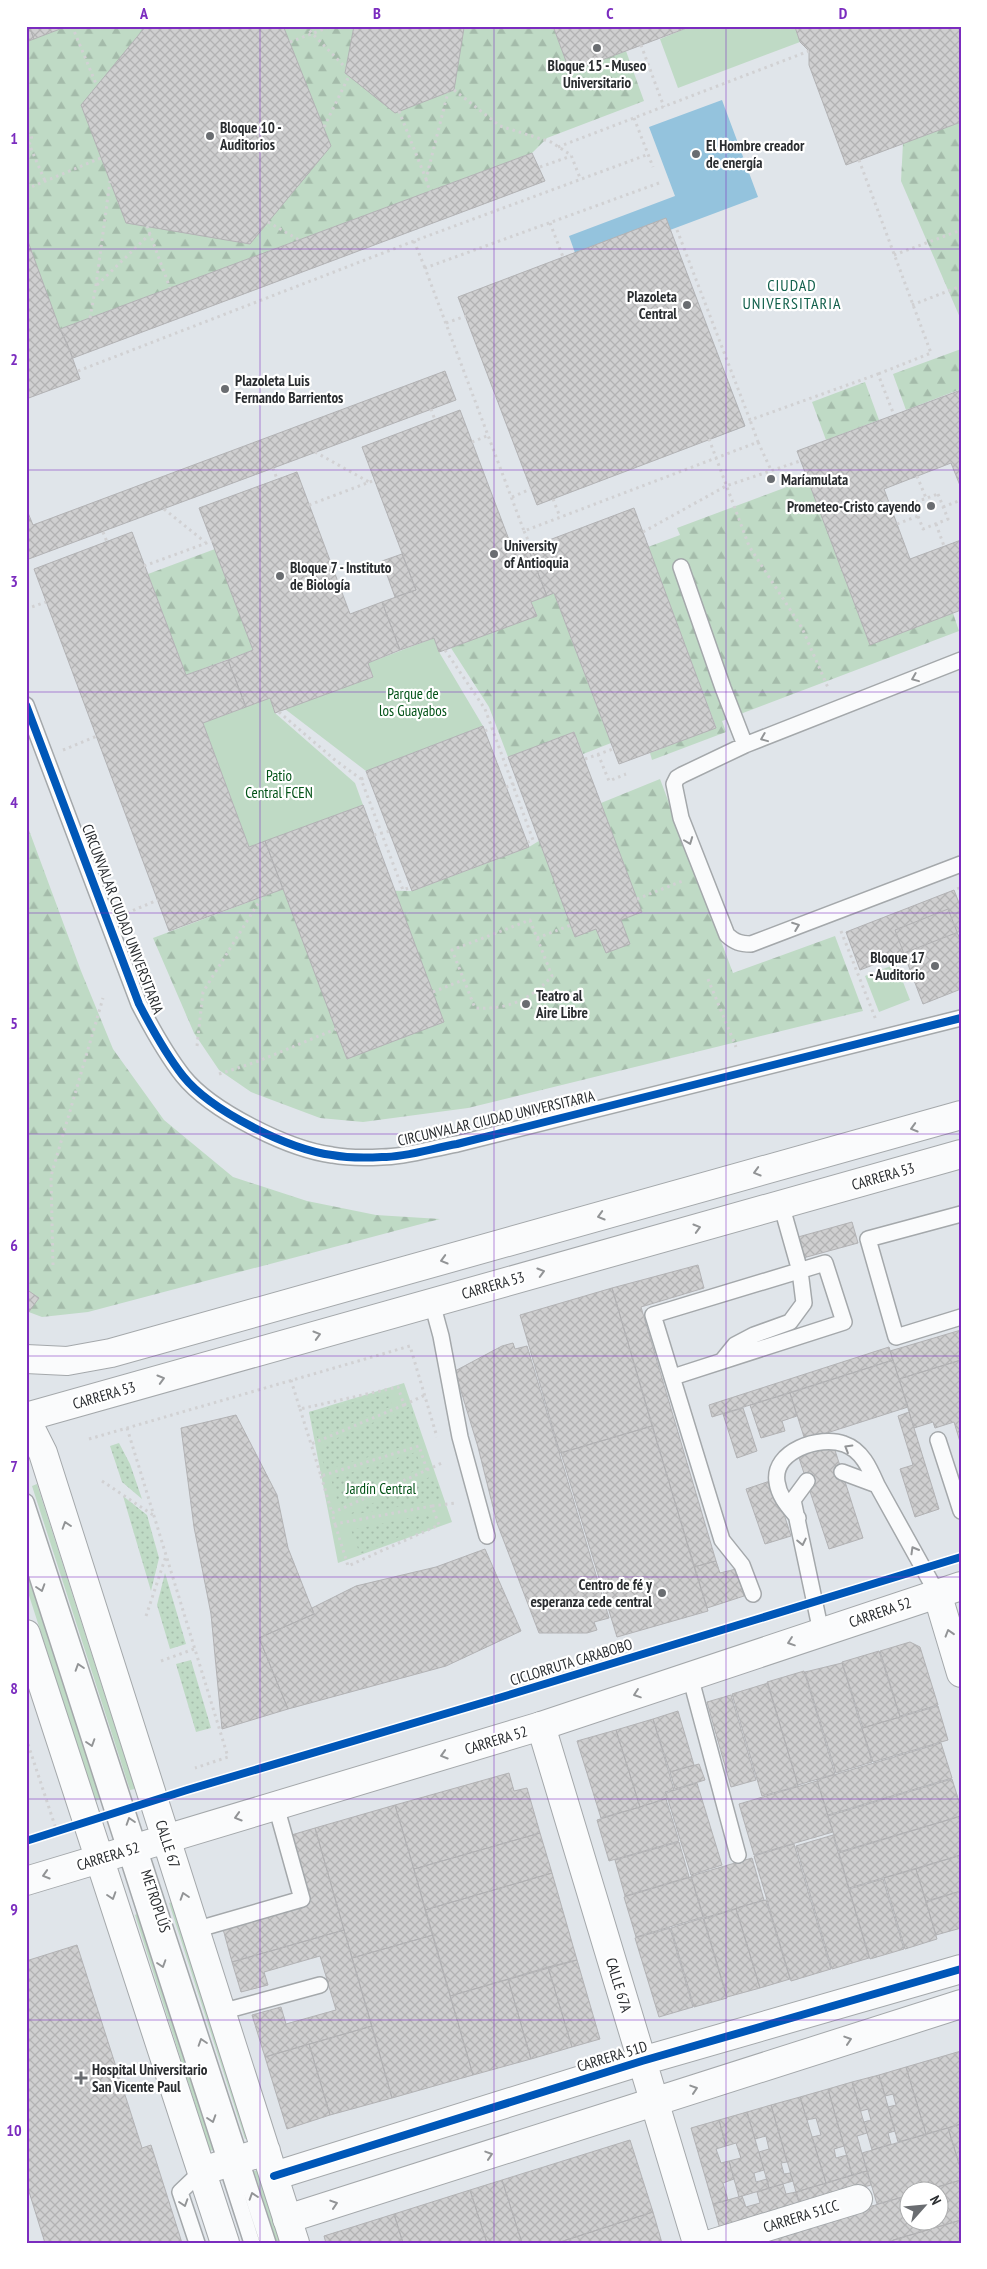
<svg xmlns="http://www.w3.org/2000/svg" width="987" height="2269" font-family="'PT Sans Narrow',sans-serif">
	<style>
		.green { fill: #bfdac5 }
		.forest { fill: url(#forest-firs) }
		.garden { fill: url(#garden-dots) }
		.water { fill: #94c3dd }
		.building { fill: url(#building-cross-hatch); stroke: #b2b2b4 }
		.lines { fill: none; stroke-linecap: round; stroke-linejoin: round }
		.service-casing { stroke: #a4a8ab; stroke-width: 18 }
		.minor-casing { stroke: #a4a8ab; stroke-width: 30 }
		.tertiary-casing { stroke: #a4a8ab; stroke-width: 30 }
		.secondary-casing { stroke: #a4a8ab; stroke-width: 30 }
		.path { stroke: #d1d1d3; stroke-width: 3; stroke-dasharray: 2.5 4; stroke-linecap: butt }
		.service { stroke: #fafbfc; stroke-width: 15 }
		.minor { stroke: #fafbfc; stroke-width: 28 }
		.tertiary { stroke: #fafbfc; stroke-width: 28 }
		.secondary { stroke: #fafbfc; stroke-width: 28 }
		.cycleway-casing { stroke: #fff; stroke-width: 11 }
		.cycleway { stroke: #0057b8; stroke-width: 8 }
		.oneway { stroke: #929496 }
		.grid { fill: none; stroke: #7b2cbf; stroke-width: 1; stroke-opacity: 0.55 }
		.poi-dot { fill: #6a6d71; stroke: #fff; stroke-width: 2 }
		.labels { text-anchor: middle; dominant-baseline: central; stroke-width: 4.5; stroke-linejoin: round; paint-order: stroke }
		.poi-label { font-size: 15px; font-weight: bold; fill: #2a2d30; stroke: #fff; text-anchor: start }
		.park-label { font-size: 15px; fill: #025217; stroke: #fff }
		.street-label { font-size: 15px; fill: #2a2d30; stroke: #fff }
		.neighbourhood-label { font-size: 16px; letter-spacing: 1px; fill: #12604c; stroke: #fff }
		.neatline { fill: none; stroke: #7b2cbf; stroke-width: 2 }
		.grid-label { font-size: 16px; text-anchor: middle; font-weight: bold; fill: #7b2cbf }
	</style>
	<defs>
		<pattern id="forest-firs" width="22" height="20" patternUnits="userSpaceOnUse" patternTransform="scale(1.25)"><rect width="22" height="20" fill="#bfdac5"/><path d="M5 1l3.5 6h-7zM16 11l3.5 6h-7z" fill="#a4bbaa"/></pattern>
		<pattern id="garden-dots" width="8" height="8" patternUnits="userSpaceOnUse" patternTransform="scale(1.25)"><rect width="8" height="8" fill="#bfdac5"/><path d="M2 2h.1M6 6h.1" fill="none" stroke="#a4bbaa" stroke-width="1.8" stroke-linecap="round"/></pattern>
		<pattern id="building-cross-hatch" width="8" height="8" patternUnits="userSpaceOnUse" patternTransform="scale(1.25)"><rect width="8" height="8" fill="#cfcfd0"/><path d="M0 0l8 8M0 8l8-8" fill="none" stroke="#b2b2b3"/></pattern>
	</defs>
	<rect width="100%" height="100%" fill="#e0e5ea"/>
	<path class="green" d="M692,26H795L800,42L678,88L660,39Z
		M434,638L439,652L483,726L366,771L285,709L373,677L368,663Z
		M270,698L275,713L355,783L363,805L249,847L203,723Z
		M896,964L910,1000L879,1012L865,976Z
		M404,1383L452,1522L338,1563L309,1412Z
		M37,1484L135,1789L130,1790L32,1486Z
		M26,1568L101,1799L95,1801L26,1586Z
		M174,1901L250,2137L245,2139L169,1903Z
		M139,1913L215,2149L210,2151L135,1915Z
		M260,2170L283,2243H277L254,2171Z"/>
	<path class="forest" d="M26,26H553L570,72L626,51L644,101L547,138L532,153L60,329L26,337Z
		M961,122V320L901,181L903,143Z
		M961,349V389L906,410L893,374Z
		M865,382L879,420L826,440L812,402Z
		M808,479L870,645L953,613L959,631L722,721L726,732L652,760L650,753L716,727L648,547L680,535L677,528Z
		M215,549L253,650L186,675L148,574Z
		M554,593L611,743L583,754L574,732L508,757L489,707L451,648L537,615L531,602Z
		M660,779L733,973L835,936L863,1011L468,1108L363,1122L320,1118L251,1092L219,1070L194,1033L153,938L283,889L412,891L529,847L601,803Z
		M26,822L81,971L113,1049L164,1120L233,1177L307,1201L376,1215L440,1219L88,1312L42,1317L26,1311Z"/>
	<path class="garden" d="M389,1394L392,1406L317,1438L309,1412Z
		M411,1406L422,1441L325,1470L319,1446Z
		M119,1443L130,1464L142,1499L122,1482L110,1446Z
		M416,1452L421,1468L339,1506L331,1479Z
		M434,1475L443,1499L345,1516Z
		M123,1496L147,1515L159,1558L151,1591Z
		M428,1514L431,1523L360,1554L351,1530Z
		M165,1573L186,1644L170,1649L157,1605Z
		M191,1660L211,1728L196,1732L176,1664Z"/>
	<path class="water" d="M722,100L758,197L670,230L745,426L719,436L645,240L579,264L569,236L675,196L649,127Z"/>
	<path class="building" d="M26,26H29L34,39L26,42Z
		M29,26H68L34,39Z
		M146,26L284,28L331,146L250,244L126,223L81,105Z
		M354,26H461L464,28L454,90L395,113L345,73Z
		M553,26H692L570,72Z
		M961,26V122L846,165L809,65V51L800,42L795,27Z
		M532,153L545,181L73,358L60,329Z
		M666,218L745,426L537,505L458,297Z
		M26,236L60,329L67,343L80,379L26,399Z
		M445,371L456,400L26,560V508L33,525Z
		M961,390V488L951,463L884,489L910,559L961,540V610L870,645L797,451Z
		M460,410L514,553L528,548L547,596L531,602L537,616L445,650L439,652L434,638L400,650L382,602L416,590L362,447Z
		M297,472L350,614L382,602L400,650L368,663L373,677L275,713L270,698L246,707L228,660L253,650L199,508Z
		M634,508L716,728L619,764L554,593L547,596L528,548Z
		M132,532L186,675L228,660L246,707L203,723L249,847L265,841L283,889L169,931L34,569Z
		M402,554L416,590L395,597L382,561Z
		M483,726L529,847L412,891L366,771Z
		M574,732L642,912L621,920L630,944L606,953L596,929L575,937L508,757Z
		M363,805L444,1022L347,1059L265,841Z
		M954,890L961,908V931L860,970L846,932Z
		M948,909L961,942V989L923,1004L895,930Z
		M852,1222L858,1243L803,1258L798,1237Z
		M698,1265L704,1288L641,1307L716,1561L694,1567L612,1288Z
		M612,1288L652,1426L560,1453L520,1315Z
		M26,1289L39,1298L28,1313L26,1311Z
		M961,1330V1360L899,1379L890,1351Z
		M513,1343L515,1349L527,1346L609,1618L594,1622L597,1630L587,1633H539L497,1523L478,1447L455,1371L502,1346Z
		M889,1347L893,1360L712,1417L709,1405Z
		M893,1360L908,1407L805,1440L790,1393Z
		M961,1360V1445L954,1422L935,1428L933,1422L914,1428L899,1379Z
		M790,1393L797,1416L782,1421L785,1431L761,1438L750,1405Z
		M743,1408L757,1451L737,1458L723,1414Z
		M909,1412L939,1509L915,1517L900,1469L913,1465L898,1416Z
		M236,1415L277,1495L288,1548L314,1614L259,1638L288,1709L222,1729L211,1614L194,1527L181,1428Z
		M652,1426L708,1611L617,1637L561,1453Z
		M833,1444L863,1538L829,1549L798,1455Z
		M773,1480L791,1536L765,1544L746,1489Z
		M485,1549L521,1631L446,1666L288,1709L259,1638L314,1614L312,1608L356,1586L436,1567Z
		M716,1561L720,1573L736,1569L744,1596L707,1608L694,1567Z
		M910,1642L920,1647L938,1705L900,1716L880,1651Z
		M879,1651L900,1717L863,1728L842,1662Z
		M842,1663L872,1762L836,1773L805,1672Z
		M804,1671L835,1774L798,1785L767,1682Z
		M768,1683L798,1786L762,1796L732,1694Z
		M731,1695L756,1780L731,1787L707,1702Z
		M938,1706L948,1740L873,1762L862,1728Z
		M678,1711L694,1765L670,1772L653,1719Z
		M653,1719L674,1790L665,1792L667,1798L640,1807L616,1730Z
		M616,1730L640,1807L601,1818L577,1741Z
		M941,1743L952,1778L828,1815L817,1780Z
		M699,1764L705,1780L675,1789L670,1772Z
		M509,1773L514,1791L527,1788L540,1833L414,1869L395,1805Z
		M952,1779L961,1808V1816L839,1852L828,1816Z
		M817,1781L833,1832L754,1855L739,1804Z
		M697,1783L722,1865L691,1875L666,1793Z
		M666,1799L679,1841L609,1861L597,1820Z
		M395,1805L433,1935L352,1958L315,1828Z
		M961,1816V1855L849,1888L839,1853Z
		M315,1828L344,1930L232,1962L223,1929L308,1905L288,1836Z
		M540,1833L552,1873L425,1910L414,1869Z
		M833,1835L869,1958L832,1969L796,1846Z
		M679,1842L689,1877L625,1896L615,1860Z
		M794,1844L831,1969L791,1981L754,1856Z
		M961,1855V1891L926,1901L916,1869Z
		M752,1858L764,1900L704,1918L691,1876Z
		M916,1869L937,1939L905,1949L884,1878Z
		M552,1873L577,1960L450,1996L425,1910Z
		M691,1877L703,1917L636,1937L624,1897Z
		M883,1879L904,1949L870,1959L849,1889Z
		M961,1891V1928L936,1935L926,1902Z
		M766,1900L790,1979L760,1988L736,1908Z
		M736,1909L760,1988L727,1997L704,1919Z
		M703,1918L727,1998L694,2007L671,1928Z
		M670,1928L693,2007L659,2017L635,1938Z
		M344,1930L372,2026L265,2057L252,2015L281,2007L286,2024L336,2010L320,1956L264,1972L268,1985L241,1992L232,1962Z
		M433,1935L473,2075L392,2098L352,1958Z
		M77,1945L142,2148L151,2145L182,2243H45L26,2182V1983L29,1982L26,1974V1961Z
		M577,1960L600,2039L572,2047L548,1967Z
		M548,1967L572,2047L531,2059L508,1979Z
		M508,1979L531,2059L473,2075L450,1996Z
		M372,2026L392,2098L330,2115L309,2044Z
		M309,2044L330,2115L287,2129L265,2057Z
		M961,2051V2124L926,2134L906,2067Z
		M906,2067L926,2134L898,2142L888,2107L896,2105L893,2094L885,2096L879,2075Z
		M879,2075L895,2131L888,2133L891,2144L872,2150L864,2122L871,2120L868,2109L861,2111L852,2082Z
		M852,2082L867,2133L857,2136L867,2171L852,2175L828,2089Z
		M828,2089L844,2146L834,2149L836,2158L847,2155L852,2175L826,2183L812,2137L821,2135L816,2118L807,2120L800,2097Z
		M800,2097L826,2183L796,2192L771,2105Z
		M771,2105L787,2162L781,2163L784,2174L790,2173L793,2181L769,2188L759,2152L769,2149L766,2136L755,2139L747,2112Z
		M747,2112L764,2170L754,2173L756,2182L767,2179L769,2188L739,2197L729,2161L741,2158L736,2143L726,2146L719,2120Z
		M719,2120L726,2146L716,2149L721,2163L729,2161L734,2179L723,2183L728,2200L713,2204L691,2128Z
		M961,2124V2170L948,2128Z
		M948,2128L961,2170V2180L920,2192H910V2195L877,2204L862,2153Z
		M630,2140L653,2212L557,2243H522L502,2180Z
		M867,2171L871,2185L800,2206L796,2192Z
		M502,2180L522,2243H487L470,2190Z
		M961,2180V2220L884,2243H743L910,2195V2222H940V2192H920Z
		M783,2184L786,2194L796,2192L800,2206L720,2229L713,2204L742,2196L746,2207L760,2203L757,2192Z
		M470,2190L487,2243H403L394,2214Z
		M653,2212L662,2243H557Z
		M394,2214L403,2243H326L324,2236Z
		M961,2220V2243H894L893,2240Z"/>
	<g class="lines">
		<g class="service-casing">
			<path id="service" d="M681,567L723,688L745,745
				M961,660L745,745L682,775L677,778L674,784L681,818L727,935C735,942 740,944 751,944L961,864
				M26,705L139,1004C152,1029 165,1053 183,1076C211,1111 288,1149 332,1155C348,1158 366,1158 382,1157C407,1157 433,1148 457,1144L961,1018
				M961,1214L868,1239L896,1337L961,1317
				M432,1303L441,1336L460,1437L487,1536
				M722,1361L735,1345L754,1335L790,1322L804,1303L800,1271L781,1204
				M673,1377L844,1322L825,1263L653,1315L722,1540L742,1565L753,1594
				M938,1440L961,1511
				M842,1472L877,1485L937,1593
				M807,1481L793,1500L821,1632
				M26,1502L268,2243
				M798,1518C789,1507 779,1497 777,1482C772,1451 820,1435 844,1444C862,1450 870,1469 877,1485
				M26,1542L252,2243
				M690,1676L738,1855
				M195,1930L302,1899L276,1806
				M221,2012L320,1985
				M197,2243L180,2192L202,2171"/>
		</g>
		<g class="minor-casing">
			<path id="minor" d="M541,1726L697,2243
				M274,2176L642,2061L961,1969
				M287,2219L961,2004
				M714,2243L858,2199"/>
		</g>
		<g class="tertiary-casing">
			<path id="tertiary" d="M937,1593L961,1673"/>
		</g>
		<g class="secondary-casing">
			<path id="secondary" d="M26,1359L67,1361L111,1353L961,1115
				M26,1417L961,1154
				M26,1419L43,1453L295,2243
				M26,1634L225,2243
				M26,1881L541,1726L961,1586
				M202,2171L266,2151"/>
		</g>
		<path class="path" d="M72,26L97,86
			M305,26L346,68
			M464,28L470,26
			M290,42L332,26
			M641,45L664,107
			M454,90L500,126L551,142L571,155L580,178
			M399,111L426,179L448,92
			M634,118L653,167
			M324,127L349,76
			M26,134L31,135L32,140L29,144L45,181
			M558,147L809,51
			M859,160L931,353L878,374
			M540,167L571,156
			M426,179L430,192
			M659,183L425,268L524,531L758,442L750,420
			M26,189L101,158
			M268,222L299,240
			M550,223L563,257
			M147,226L170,288
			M677,230L750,420L878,374L894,415
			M414,241L425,268
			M894,255L961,230
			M97,285L150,234
			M912,305L961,286
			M90,318L96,285L110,181
			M446,323L466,316
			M78,371L414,241L649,154
			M431,409L435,420
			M709,439L749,546L802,628L829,690
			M472,442L489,435
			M758,442L771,470
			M315,452L369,482
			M273,468L277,479
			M917,476L926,498
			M938,494L948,519L923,529L913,503Z
			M512,497L531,489
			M553,499L560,517
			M309,505L375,480
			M943,507L961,500
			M164,509L205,542
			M897,524L918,516
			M936,524L944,546
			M524,531L531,547
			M103,532L107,542
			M643,532L726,486L800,461
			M144,566L212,541
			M26,609L46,602
			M445,650L485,709L533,840L528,842
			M279,712L335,760L361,779L403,890L411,887
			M485,731L491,728
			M63,750L97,736
			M598,754L609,781L626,774
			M585,759L613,749
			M361,779L368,776
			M506,787L518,783
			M374,835L390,831
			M958,887L961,894
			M637,899L685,880
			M127,913L158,900
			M530,920L552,976C531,1000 507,1010 475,1008L452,950Z
			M841,931L876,1020
			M537,938L571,925
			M708,979L736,1047
			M433,992L463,980
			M197,1046L203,992L262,897
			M219,1074L256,1062L336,1029
			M53,1265L51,1176L103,998
			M291,1380L300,1409L398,1387L404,1405L311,1444L321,1476L419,1446L427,1470L332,1513L335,1524L432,1506L439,1525L348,1566L335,1524
			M404,1405L425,1395
			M300,1409L311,1444
			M127,1428L228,1757L195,1768
			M89,1439L410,1346L437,1437
			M427,1470L444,1462
			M321,1476L332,1513
			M102,1481L153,1515
			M432,1506L456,1503
			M146,1616L166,1556
			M161,1661L194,1649
			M26,1738L57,1832"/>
		<use href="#service" class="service"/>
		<use href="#minor" class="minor"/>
		<use href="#tertiary" class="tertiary"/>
		<use href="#secondary" class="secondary"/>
		<g class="cycleway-casing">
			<path id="cycleway" d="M26,705L139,1004C152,1029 165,1053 183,1076C211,1111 288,1149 332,1155C348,1158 366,1158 382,1157C407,1157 433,1148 457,1144L961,1018
				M26,1841L187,1790L502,1697L961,1557
				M274,2176L642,2061L961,1969"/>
		</g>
		<use href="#cycleway" class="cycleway"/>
	</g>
	<defs><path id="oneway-chevron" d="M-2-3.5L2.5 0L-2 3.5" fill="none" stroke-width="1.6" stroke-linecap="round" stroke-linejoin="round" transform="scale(1.25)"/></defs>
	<g class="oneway">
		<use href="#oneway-chevron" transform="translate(915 678) rotate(158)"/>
		<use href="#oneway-chevron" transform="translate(764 738) rotate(158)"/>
		<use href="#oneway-chevron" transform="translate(689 841) rotate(69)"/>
		<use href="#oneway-chevron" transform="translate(796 926) rotate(-21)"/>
		<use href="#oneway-chevron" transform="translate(914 1128) rotate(164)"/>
		<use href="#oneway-chevron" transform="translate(757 1172) rotate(164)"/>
		<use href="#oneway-chevron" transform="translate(601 1216) rotate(164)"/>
		<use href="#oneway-chevron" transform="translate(697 1228) rotate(-16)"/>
		<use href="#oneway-chevron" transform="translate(444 1260) rotate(164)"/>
		<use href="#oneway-chevron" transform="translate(541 1272) rotate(-16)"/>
		<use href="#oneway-chevron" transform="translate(317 1335) rotate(-16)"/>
		<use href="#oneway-chevron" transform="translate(161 1379) rotate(-16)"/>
		<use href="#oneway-chevron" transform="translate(848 1448) rotate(-149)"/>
		<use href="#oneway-chevron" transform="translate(66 1525) rotate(-108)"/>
		<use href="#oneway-chevron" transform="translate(802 1542) rotate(78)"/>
		<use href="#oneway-chevron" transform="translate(914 1550) rotate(-120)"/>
		<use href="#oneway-chevron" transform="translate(41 1588) rotate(72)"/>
		<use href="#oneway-chevron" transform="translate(949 1633) rotate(-107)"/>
		<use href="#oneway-chevron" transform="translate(791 1642) rotate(161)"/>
		<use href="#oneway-chevron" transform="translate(79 1667) rotate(-108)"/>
		<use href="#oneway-chevron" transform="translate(637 1694) rotate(161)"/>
		<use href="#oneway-chevron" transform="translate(91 1743) rotate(72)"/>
		<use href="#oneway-chevron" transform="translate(444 1755) rotate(163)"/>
		<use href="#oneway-chevron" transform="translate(238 1817) rotate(163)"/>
		<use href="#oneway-chevron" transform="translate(130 1821) rotate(-108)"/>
		<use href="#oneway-chevron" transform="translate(46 1875) rotate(163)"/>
		<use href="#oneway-chevron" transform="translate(112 1896) rotate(72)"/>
		<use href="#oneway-chevron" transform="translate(184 1896) rotate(-108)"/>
		<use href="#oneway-chevron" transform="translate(162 1964) rotate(72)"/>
		<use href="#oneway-chevron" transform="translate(848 2040) rotate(-18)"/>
		<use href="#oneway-chevron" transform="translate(202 2042) rotate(-108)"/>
		<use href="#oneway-chevron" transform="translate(694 2089) rotate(-18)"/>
		<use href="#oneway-chevron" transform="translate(212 2119) rotate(72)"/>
		<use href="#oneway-chevron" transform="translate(489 2155) rotate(-18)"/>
		<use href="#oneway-chevron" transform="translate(253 2196) rotate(-108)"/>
		<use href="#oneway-chevron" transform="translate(184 2203) rotate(72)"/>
		<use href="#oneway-chevron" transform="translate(334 2204) rotate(-18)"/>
	</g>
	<path class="grid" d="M260,26V2243M494,26V2243M726,26V2243M26,249H961M26,470H961M26,692H961M26,913H961M26,1134H961M26,1356H961M26,1577H961M26,1799H961M26,2020H961"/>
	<g class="poi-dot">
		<circle cx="597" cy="48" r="5"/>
		<circle cx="210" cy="136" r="5"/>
		<circle cx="696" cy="154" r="5"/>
		<circle cx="687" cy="305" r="5"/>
		<circle cx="225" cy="389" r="5"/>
		<circle cx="771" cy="479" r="5"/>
		<circle cx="931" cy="506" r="5"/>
		<circle cx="494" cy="554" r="5"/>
		<circle cx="280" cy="576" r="5"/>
		<circle cx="935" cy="966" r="5"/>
		<circle cx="526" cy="1004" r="5"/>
		<circle cx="662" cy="1593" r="5"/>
		<path d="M78.5 2070.5h5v5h5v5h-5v5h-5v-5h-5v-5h5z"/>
	</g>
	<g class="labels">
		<g class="poi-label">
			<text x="597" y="65" text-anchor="middle">Bloque 15 - Museo<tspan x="597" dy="17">Universitario</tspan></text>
			<text x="220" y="127">Bloque 10 -<tspan x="220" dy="17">Auditorios</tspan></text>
			<text x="706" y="145">El Hombre creador<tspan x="706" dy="17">de energía</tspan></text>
			<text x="677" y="296" text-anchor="end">Plazoleta<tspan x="677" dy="17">Central</tspan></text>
			<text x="235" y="380">Plazoleta Luis<tspan x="235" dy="17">Fernando Barrientos</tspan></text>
			<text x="781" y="479">Maríamulata</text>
			<text x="921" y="506" text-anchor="end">Prometeo-Cristo cayendo</text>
			<text x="504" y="545">University<tspan x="504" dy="17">of Antioquia</tspan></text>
			<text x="290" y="567">Bloque 7 - Instituto<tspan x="290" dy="17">de Biología</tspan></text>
			<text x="925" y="957" text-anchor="end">Bloque 17<tspan x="925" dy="17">- Auditorio</tspan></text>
			<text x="536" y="995">Teatro al<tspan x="536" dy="17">Aire Libre</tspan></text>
			<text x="652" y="1584" text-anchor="end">Centro de fé y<tspan x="652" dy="17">esperanza cede central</tspan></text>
			<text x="92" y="2069">Hospital Universitario<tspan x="92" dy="17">San Vicente Paul</tspan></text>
		</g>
		<g class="park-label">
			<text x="413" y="693">Parque de<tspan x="413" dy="17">los Guayabos</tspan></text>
			<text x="279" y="775">Patio<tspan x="279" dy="17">Central FCEN</tspan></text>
			<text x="381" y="1488">Jardín Central</text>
		</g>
		<g class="street-label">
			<text transform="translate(123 919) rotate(69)">CIRCUNVALAR CIUDAD UNIVERSITARIA</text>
			<text transform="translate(496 1118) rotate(-13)">CIRCUNVALAR CIUDAD UNIVERSITARIA</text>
			<text transform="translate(883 1176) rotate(-16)">CARRERA 53</text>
			<text transform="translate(493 1285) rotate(-16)">CARRERA 53</text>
			<text transform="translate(104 1395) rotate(-16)">CARRERA 53</text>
			<text transform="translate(880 1612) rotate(-19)">CARRERA 52</text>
			<text transform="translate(571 1662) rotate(-17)">CICLORRUTA CARABOBO</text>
			<text transform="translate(496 1740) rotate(-17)">CARRERA 52</text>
			<text transform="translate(168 1844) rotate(72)">CALLE 67</text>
			<text transform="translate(108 1856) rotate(-17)">CARRERA 52</text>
			<text transform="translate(156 1901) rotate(72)">METROPLÚS</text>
			<text transform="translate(619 1985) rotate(73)">CALLE 67A</text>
			<text transform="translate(612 2056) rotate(-17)">CARRERA 51D</text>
			<text transform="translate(801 2216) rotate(-17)">CARRERA 51CC</text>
		</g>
		<g class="neighbourhood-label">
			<text x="792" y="285">CIUDAD<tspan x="792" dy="18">UNIVERSITARIA</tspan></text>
		</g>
	</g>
	<rect width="987" height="2269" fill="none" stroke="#ffffff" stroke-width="55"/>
	<g transform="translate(924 2206) rotate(63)"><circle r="24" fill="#ffffff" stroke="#aaabac"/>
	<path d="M0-4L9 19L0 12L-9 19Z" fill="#6a6d71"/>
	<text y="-8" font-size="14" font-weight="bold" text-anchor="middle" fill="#2a2d30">N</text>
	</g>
	<rect x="28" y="28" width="932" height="2214" class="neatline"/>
	<g class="grid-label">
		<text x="144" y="19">A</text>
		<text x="377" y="19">B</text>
		<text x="610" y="19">C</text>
		<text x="843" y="19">D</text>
		<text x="14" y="144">1</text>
		<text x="14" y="365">2</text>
		<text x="14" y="587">3</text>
		<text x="14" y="808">4</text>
		<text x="14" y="1029">5</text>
		<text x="14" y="1251">6</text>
		<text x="14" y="1472">7</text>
		<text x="14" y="1694">8</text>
		<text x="14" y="1915">9</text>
		<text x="14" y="2136">10</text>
	</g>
</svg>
